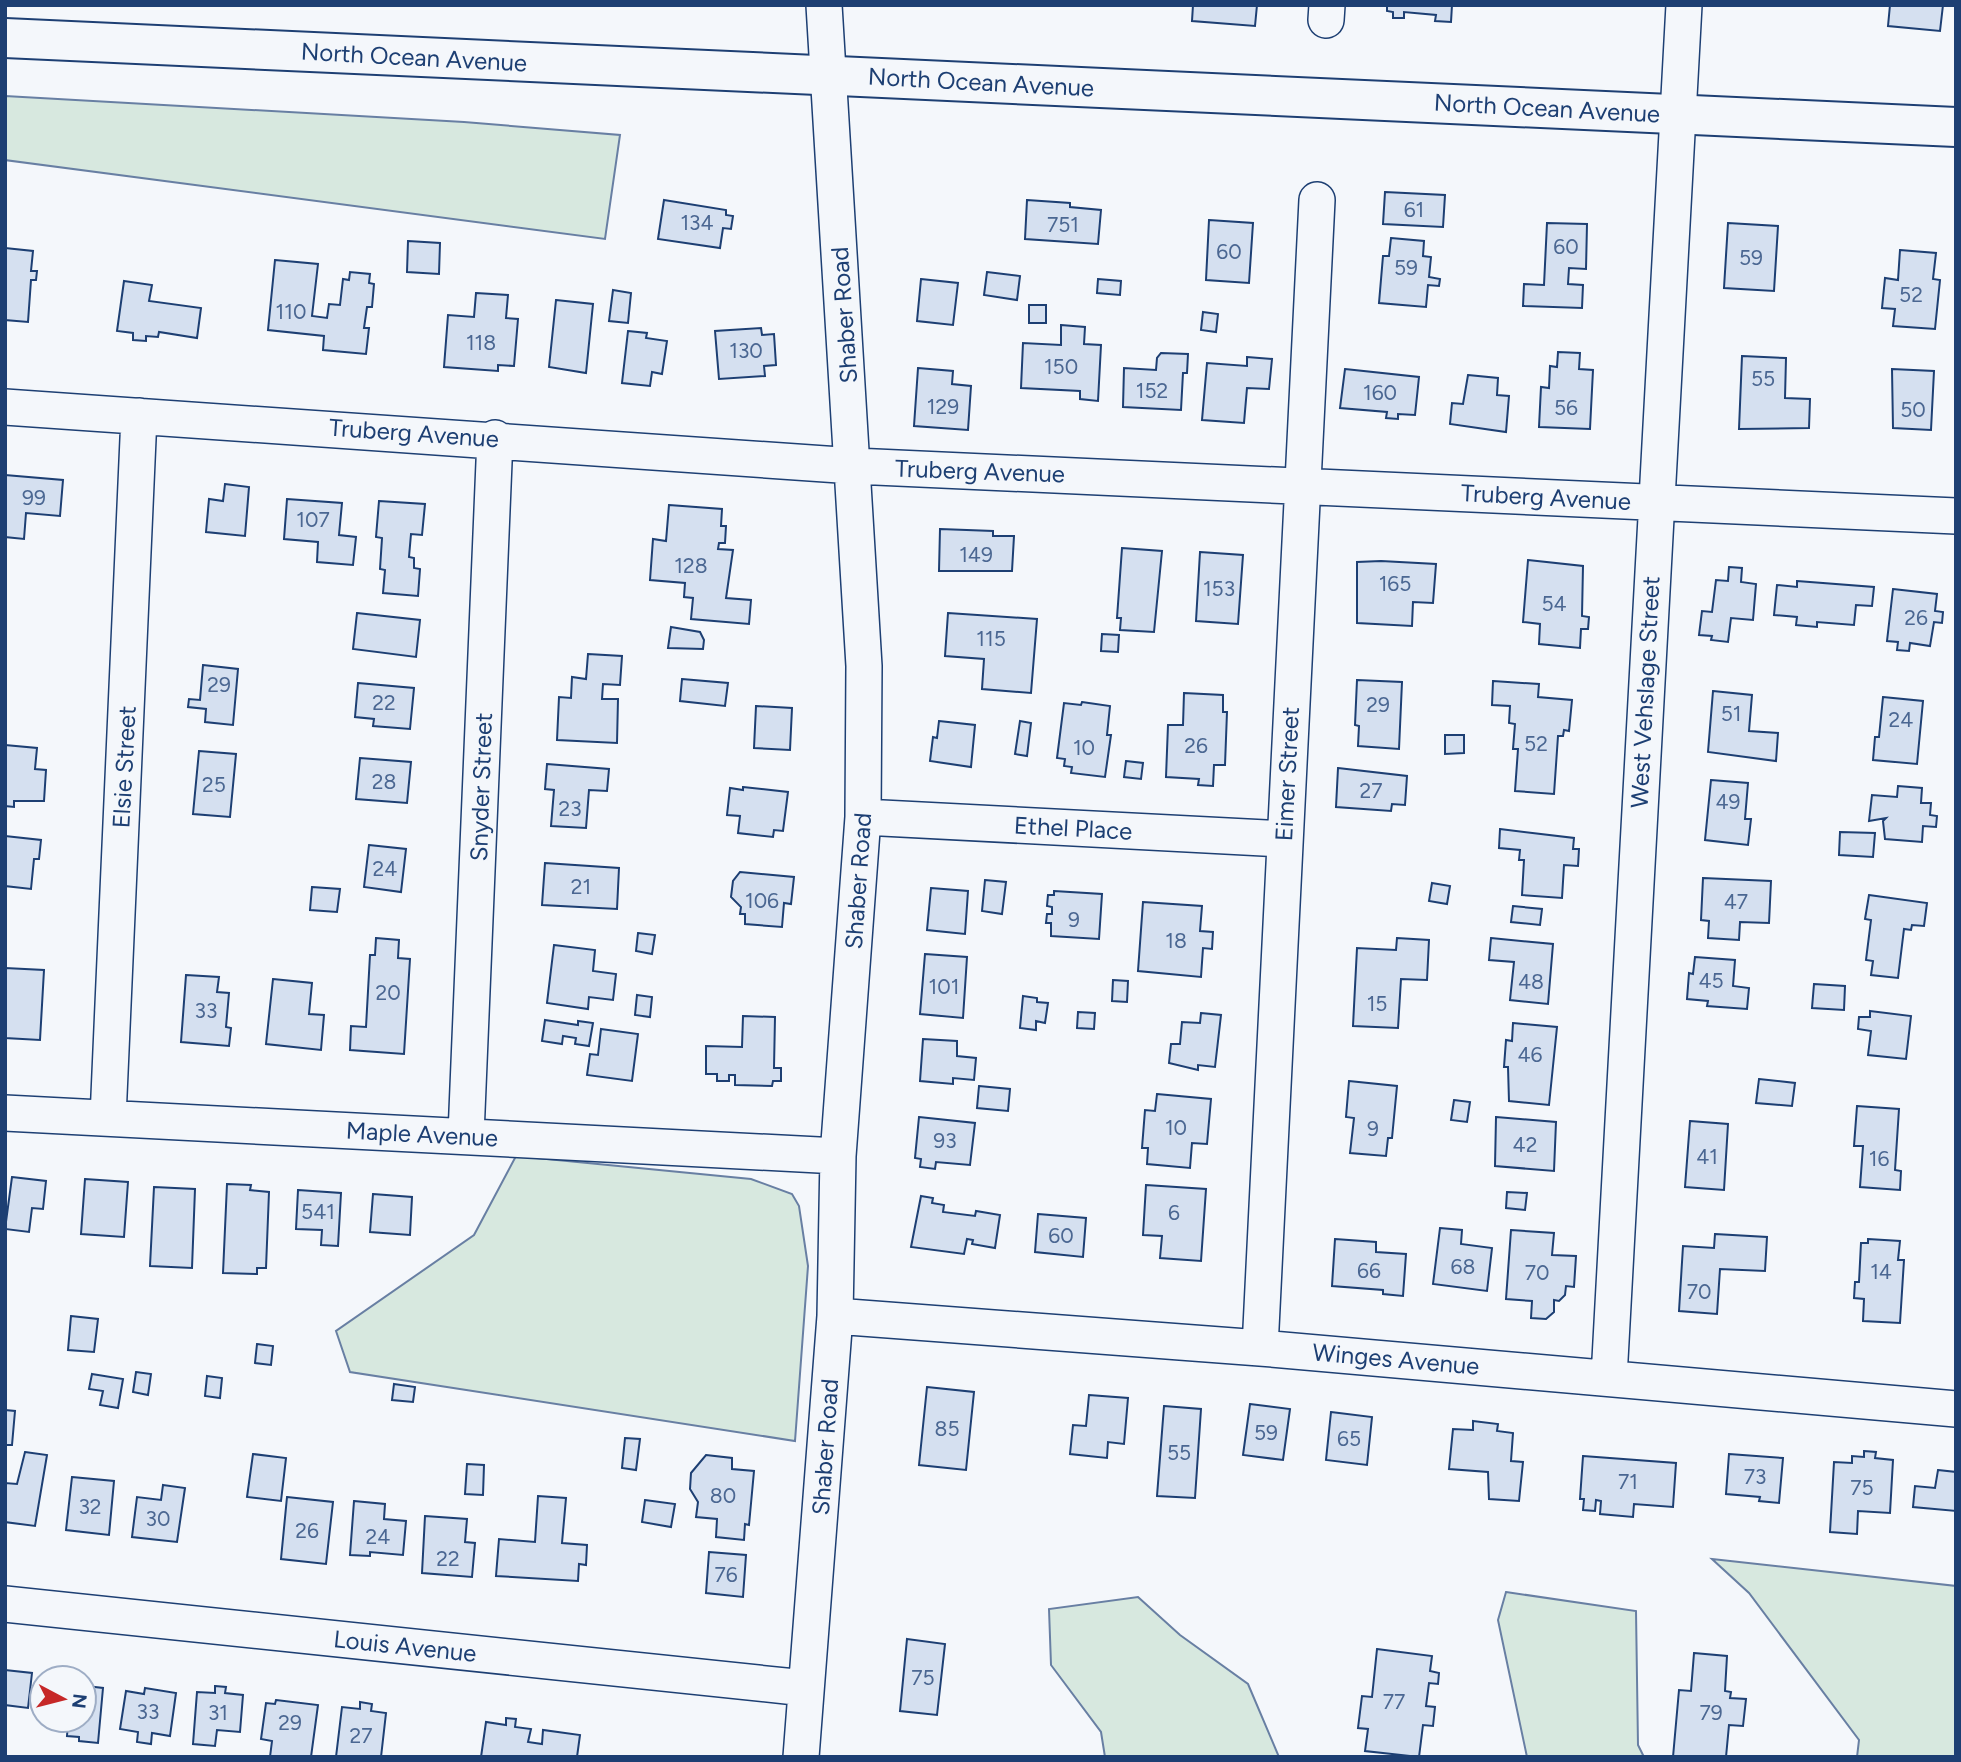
<svg xmlns="http://www.w3.org/2000/svg" width="1961" height="1762" font-family="Figtree,sans-serif">
	<style>
		.green { fill: #d7e8df; stroke: #687fa3; stroke-width: 2 }
		.building { fill: #d5e0f0; stroke: #1d3f73; stroke-width: 2 }
		.lines { fill: none; stroke-linecap: round; stroke-linejoin: round }
		.minor-casing { stroke: #1d3f73; stroke-width: 38 }
		.major-casing { stroke: #1d3f73; stroke-width: 42 }
		.minor { stroke: #f4f7fb; stroke-width: 35 }
		.major { stroke: #f4f7fb; stroke-width: 38 }
		.labels { text-anchor: middle; dominant-baseline: central; stroke-width: 5; stroke-linejoin: round; paint-order: stroke }
		.number-label { font-size: 21px; fill: #4b6792 }
		.street-label { font-size: 24px; fill: #1d3f73; stroke: #f4f7fb }
	</style>
	<rect width="100%" height="100%" fill="#f4f7fb"/>
	<path class="green" d="M5,96L464,122L620,135L605,239L5,160Z
		M516,1156L751,1179L792,1194L799,1206L808,1266L795,1441L350,1372L336,1331L474,1235Z
		M1712,1559L1956,1586V1757H1857L1859,1740L1749,1593Z
		M1506,1592L1636,1611L1638,1745L1644,1757H1527L1498,1620Z
		M1138,1597L1180,1635L1248,1684L1279,1757H1105L1101,1732L1051,1665L1049,1609Z"/>
	<path class="building" d="M1193,5H1257L1255,26L1192,21Z
		M1387,5H1452L1451,22L1435,21L1436,15L1404,12V18H1393V12L1387,11Z
		M1890,5H1943L1940,31L1888,26Z
		M1385,192L1445,195L1443,227L1383,224Z
		M664,200L726,210V215L733,216L731,229L723,228L720,248L658,239Z
		M1027,200L1070,203V207L1101,210L1098,244L1025,239Z
		M1209,220L1253,223L1249,283L1206,280Z
		M1547,223L1587,224L1586,269L1569,268L1568,284L1583,285L1582,308L1523,306L1524,284L1544,285Z
		M1728,223L1778,226L1774,291L1724,288Z
		M1391,238L1424,241L1423,256L1431,257L1429,277L1440,279L1439,286L1428,285L1426,307L1379,303L1383,256H1389Z
		M408,241L440,243L439,274L407,272Z
		M5,248L33,251L31,271H37L36,280H31L28,322L5,320Z
		M1900,250L1936,253L1933,279L1940,280L1935,329L1893,326L1895,309L1882,308L1885,278L1898,280Z
		M275,260L318,264L312,316L327,318L329,304L340,305L343,279L349,280L350,272L370,274L369,283L374,284L372,307H367L364,328H369L366,354L323,350L324,336L268,330Z
		M987,272L1020,276L1017,300L984,295Z
		M921,279L958,283L953,325L917,321Z
		M1098,279L1121,281L1120,295L1097,293Z
		M124,281L152,285L149,301L201,308L197,338L159,332L158,337L146,336V341L133,340V333L117,331Z
		M613,290L631,293L628,323L609,321Z
		M476,293L508,295L506,318L518,319L514,366L498,365V371L444,367L448,315L474,317Z
		M556,300L593,304L586,373L549,367Z
		M1029,305H1046V323H1029Z
		M1203,312L1218,314L1216,332L1201,330Z
		M1061,325L1085,327L1084,344L1101,345L1098,401L1080,399V391L1021,388L1023,343L1061,345Z
		M761,328L762,335L774,334L776,365L764,366L765,376L719,379L715,331Z
		M628,331L647,333L646,338L667,341L662,374L652,372L650,386L622,383Z
		M1558,352L1580,353L1579,369L1593,370L1590,429L1539,427L1541,387L1549,388L1550,366L1557,367Z
		M1161,353L1188,354L1187,373H1183L1181,410L1123,407L1124,368L1156,370L1157,358Z
		M1742,356L1786,358L1785,398L1810,399L1809,428L1739,429Z
		M1247,357L1272,359L1269,389L1247,388L1244,423L1202,420L1207,363L1247,366Z
		M918,368L953,371L952,384L971,386L968,430L914,426Z
		M1345,369L1419,377L1415,415L1398,414V419L1386,418L1387,412L1340,408Z
		M1892,369L1934,371L1931,430L1893,428Z
		M1468,375L1498,378L1497,395L1509,396L1506,432L1450,424L1452,403L1463,404Z
		M5,475L63,480L60,516L26,513L24,539L5,537Z
		M225,484L249,487L245,536L206,532L209,499L223,501Z
		M287,499L342,503L339,535L356,537L353,565L317,562L318,542L284,539Z
		M379,501L425,504L422,535L411,534L409,557L414,558V568L420,569L418,596L383,593L385,570L380,569L382,538L376,537Z
		M669,505L722,509L721,526H726L725,543H719L718,549L733,550L726,598L751,600L749,624L691,619L693,598L684,597L685,583L650,580L653,539L666,541Z
		M940,529L993,531V536H1014L1012,571H939Z
		M1122,548L1162,551L1154,632L1120,630L1121,618H1117Z
		M1200,552L1243,555L1238,624L1196,621Z
		M1528,560L1583,566L1582,616L1589,617L1588,629H1581L1580,648L1539,644L1540,624L1523,622Z
		M1381,561L1436,564L1433,603L1413,602L1412,626L1357,623V562Z
		M1729,567L1742,568L1741,582L1756,584L1753,620L1731,618L1728,642L1711,640L1712,636L1699,635L1702,611L1712,612L1716,580L1728,581Z
		M1797,581L1874,587L1872,606L1856,605L1854,625L1817,622V627L1796,625L1797,617L1774,615L1777,585L1797,587Z
		M1893,589L1937,594L1935,611L1943,612L1942,623L1934,622L1930,646L1910,643L1909,651L1897,650L1898,642L1887,641Z
		M357,613L420,620L416,657L353,649Z
		M948,613L1037,619L1031,693L982,689L984,659L945,656Z
		M671,627L700,632L704,640L703,649L668,648Z
		M1102,634L1119,635L1118,652L1101,651Z
		M588,654L622,656L620,685L603,684L602,699H618L617,743L557,740L559,697L571,698L572,677L586,679Z
		M203,665L238,669L233,725L205,722L206,709L188,707L189,699L200,700Z
		M682,679L728,683L725,706L680,701Z
		M1357,680L1402,682L1399,749L1358,746L1359,726L1355,725Z
		M1493,681L1539,684L1538,697L1572,700L1569,731L1564,730L1563,736H1558L1554,794L1515,791L1518,749H1513L1515,724L1509,723L1510,706L1492,705Z
		M358,683L414,688L410,729L373,726L374,719L355,717Z
		M1713,691L1752,695L1749,731L1778,733L1776,761L1708,752Z
		M1184,693L1223,695V712H1227L1225,765H1214L1213,786L1198,785L1199,779L1166,777L1168,725H1183Z
		M1883,697L1923,701L1917,764L1873,760L1875,737H1879Z
		M1082,702L1110,706L1107,735H1111L1105,777L1071,773L1072,767L1064,766L1065,759L1057,758L1064,703L1081,705Z
		M756,706L792,708L790,750L754,748Z
		M939,721L975,725L971,767L930,761L933,737L937,738Z
		M1020,721L1031,723L1027,756L1015,754Z
		M1445,735H1464V753L1445,754Z
		M5,745L37,748L35,769L46,770L44,801H14V807L5,806Z
		M199,751L236,754L230,817L193,814Z
		M360,758L411,762L407,803L356,799Z
		M1126,761L1143,763L1141,779L1124,777Z
		M547,764L609,769L607,791L589,790L586,828L551,826L554,790L545,789Z
		M1338,768L1407,776L1405,805L1392,804L1391,811L1336,807Z
		M1711,780L1748,783L1745,819H1751L1748,845L1705,840Z
		M1898,786L1922,788L1921,803H1931L1930,815L1937,816L1936,827L1923,826L1922,842L1885,839L1883,821L1886,818L1869,821L1872,795L1897,797Z
		M743,787L788,792L783,831L774,830L773,837L738,833L740,816L727,815L730,788L743,790Z
		M1500,829L1574,838L1573,849H1579L1578,866L1564,865L1562,898L1522,895L1524,860H1519L1520,850L1499,848Z
		M1840,832L1875,833L1873,857L1839,855Z
		M5,836L41,840L39,859H34L31,889L5,886Z
		M369,845L406,849L401,892L364,887Z
		M545,863L619,868L617,909L542,905Z
		M740,872L794,877L791,904L784,903L782,927L745,924V914H740L741,907L731,897L733,881Z
		M1703,878L1771,881L1769,923L1740,922L1739,940L1708,938L1709,921L1701,920Z
		M985,880L1006,882L1002,914L982,911Z
		M1432,883L1450,886L1447,904L1429,901Z
		M312,887L340,889L337,912L310,910Z
		M931,888L968,891L965,934L927,930Z
		M1054,891L1102,894L1099,939L1051,936V923H1046L1047,914H1052V907L1047,906L1048,895H1054Z
		M1869,895L1927,903L1924,926L1912,925L1911,930L1904,929L1898,978L1871,975L1873,961L1866,960L1871,920L1865,919Z
		M1143,902L1202,906L1200,931L1213,932L1212,949L1203,948L1201,977L1138,971Z
		M1513,906L1542,909L1540,925L1511,922Z
		M638,933L655,935L652,954L636,951Z
		M376,938L399,940L398,958L410,959L404,1054L350,1050L351,1026L366,1027L370,955H375Z
		M1397,938L1429,940L1427,980L1401,979L1398,1028L1353,1026L1357,948L1396,950Z
		M1491,938L1553,944L1548,1004L1510,1000L1514,962L1489,960Z
		M554,945L595,950L593,971L616,974L613,1000L589,997L588,1009L547,1003Z
		M925,954L967,957L963,1018L920,1014Z
		M1695,957L1735,960L1733,986L1749,988L1747,1009L1707,1006L1708,1001L1687,999L1689,973L1693,974Z
		M5,968L44,970L40,1040L5,1038Z
		M186,975L219,977L217,992L229,993L226,1027L231,1028L229,1046L181,1042Z
		M273,979L312,983L309,1014L324,1015L321,1050L266,1044Z
		M1113,980L1128,981L1127,1002L1112,1001Z
		M1814,984L1845,986L1844,1010L1812,1008Z
		M637,995L652,997L650,1017L635,1015Z
		M1023,996L1037,998V1002L1048,1003L1045,1023L1036,1021V1030L1020,1028Z
		M1870,1011L1911,1016L1906,1059L1868,1055L1871,1031L1858,1029L1859,1017H1870Z
		M1078,1012L1095,1013L1094,1029L1077,1028Z
		M1201,1013L1221,1015L1215,1067L1198,1065V1070L1169,1063L1171,1044H1180L1182,1022L1200,1023Z
		M743,1016L775,1017L774,1068H781V1081H773L772,1086L735,1085V1075H729V1081H717V1074H706V1046L742,1047Z
		M545,1020L578,1025V1021L593,1023L589,1046L575,1044L576,1038L563,1036L562,1044L542,1041Z
		M1513,1023L1557,1027L1549,1105L1509,1101L1508,1067H1504L1506,1040L1512,1041Z
		M601,1029L638,1034L632,1081L587,1075L590,1054L598,1055Z
		M923,1039L957,1041V1056L976,1058L974,1080L953,1078V1084L920,1081Z
		M1759,1079L1795,1083L1792,1106L1756,1103Z
		M1349,1081L1397,1086L1392,1138H1388L1386,1156L1350,1153L1354,1118L1346,1117Z
		M979,1086L1010,1089L1008,1111L977,1108Z
		M1157,1094L1211,1099L1207,1144L1192,1143L1190,1168L1147,1164L1148,1148H1142L1145,1110L1155,1111Z
		M1454,1100L1470,1102L1467,1122L1451,1120Z
		M1857,1106L1899,1109L1895,1170L1901,1171L1900,1190L1860,1187L1863,1146H1854Z
		M919,1117L975,1123L970,1165L936,1162L935,1169L920,1167L921,1159L915,1158Z
		M1496,1117L1556,1122L1554,1171L1495,1166Z
		M1690,1121L1728,1124L1724,1190L1685,1187Z
		M12,1177L46,1181L43,1209L32,1208L29,1232L5,1229Z
		M85,1179L128,1182L124,1237L81,1234Z
		M227,1184L251,1185L250,1190L269,1192L266,1268H257V1274L223,1273Z
		M1146,1185L1206,1189L1201,1261L1160,1258L1162,1236L1143,1235Z
		M154,1187L195,1189L192,1268L150,1266Z
		M298,1190L341,1193L338,1246L321,1245L322,1230L296,1229Z
		M1507,1192L1527,1193L1525,1210L1506,1208Z
		M373,1194L412,1197L410,1235L370,1232Z
		M921,1196L933,1198L932,1203L944,1205L943,1212L975,1216L976,1211L1000,1215L995,1248L972,1244L973,1240L967,1239L964,1254L911,1247Z
		M1038,1214L1086,1218L1083,1257L1035,1252Z
		M1440,1228L1462,1230L1461,1244L1492,1248L1487,1291L1433,1284Z
		M1511,1230L1554,1233L1552,1255L1576,1256L1574,1287L1566,1286L1565,1295L1559,1301L1554,1300V1312L1546,1319L1531,1318L1532,1301L1506,1299Z
		M1715,1234L1767,1237L1765,1271L1720,1269L1717,1314L1679,1311L1683,1246L1714,1248Z
		M1335,1239L1376,1242V1252L1406,1254L1403,1296L1383,1294V1290L1332,1286Z
		M1868,1239L1900,1241L1898,1260H1904L1900,1323L1863,1321L1864,1299L1854,1298L1855,1282H1859L1861,1243H1868Z
		M71,1316L98,1319L94,1352L68,1350Z
		M257,1344L273,1346L271,1365L255,1363Z
		M136,1372L151,1374L148,1395L133,1392Z
		M92,1374L123,1379L118,1408L100,1405L103,1391L89,1389Z
		M207,1376L222,1378L220,1398L205,1396Z
		M394,1384L415,1387L413,1402L392,1400Z
		M927,1387L974,1392L966,1470L919,1465Z
		M1089,1395L1128,1398L1124,1444L1108,1442L1107,1458L1070,1454L1073,1425L1086,1426Z
		M1250,1404L1290,1409L1283,1460L1243,1455Z
		M1164,1406L1201,1409L1195,1498L1157,1496Z
		M5,1410L15,1411L12,1445H5Z
		M1331,1412L1372,1417L1367,1465L1326,1460Z
		M1473,1421L1498,1424L1497,1431L1513,1433L1511,1461L1523,1462L1519,1501L1489,1499L1488,1472L1449,1469L1453,1429L1473,1430Z
		M625,1438L640,1439L636,1470L622,1468Z
		M1864,1451L1876,1452L1875,1458L1893,1460L1890,1513L1858,1511L1857,1534L1830,1532L1834,1462L1852,1463V1456L1864,1457Z
		M25,1452L47,1455L35,1526L5,1522V1483L17,1484Z
		M253,1454L286,1458L281,1501L247,1497Z
		M1729,1454L1783,1458L1779,1503L1759,1501L1760,1497L1726,1494Z
		M706,1455L732,1458V1469L754,1471L749,1525L745,1524L744,1540L716,1537L717,1519L696,1517L698,1502L690,1489L691,1473Z
		M1583,1456L1676,1463L1673,1507L1634,1504L1633,1517L1600,1514L1601,1501L1596,1500L1595,1511L1583,1510L1584,1499H1580Z
		M467,1464L484,1465L483,1495L465,1494Z
		M1938,1470L1956,1472V1511L1913,1507L1915,1486L1935,1488Z
		M72,1477L114,1481L109,1535L66,1530Z
		M163,1485L185,1488L177,1542L132,1537L137,1497L161,1500Z
		M538,1496L566,1498L562,1543L587,1545L586,1565L579,1564L578,1581L496,1576L499,1539L535,1542Z
		M287,1497L333,1502L326,1564L281,1559Z
		M645,1500L675,1504L671,1527L642,1522Z
		M354,1501L385,1504L384,1519L406,1521L403,1555L370,1552V1556L350,1555Z
		M425,1516L467,1519L465,1542L475,1543L472,1577L422,1573Z
		M709,1552L746,1555L743,1597L706,1593Z
		M907,1639L945,1644L937,1715L900,1711Z
		M1377,1649L1432,1656L1430,1671L1439,1673L1438,1684L1429,1683L1426,1706L1435,1707L1433,1726L1423,1725L1419,1757L1365,1751L1368,1729L1358,1728L1362,1696L1372,1697Z
		M1694,1653L1727,1656L1725,1691L1731,1692L1730,1698L1746,1699L1743,1726L1729,1725L1726,1757H1673L1679,1690L1691,1691Z
		M5,1670L32,1673L28,1708L5,1705Z
		M86,1686L103,1688L98,1743L79,1741V1737L67,1736L68,1722L52,1721L84,1720Z
		M215,1686L226,1687L225,1693L243,1695L240,1732L217,1730L215,1746L193,1744L197,1692L215,1693Z
		M145,1688L176,1693L170,1736L152,1733L151,1744L137,1742L138,1732L120,1729L126,1691L144,1694Z
		M276,1700L318,1705L311,1757H270L272,1741L261,1739L266,1703L275,1704Z
		M360,1702L372,1704L371,1711L386,1713L381,1757H336L342,1707L360,1709Z
		M506,1718L516,1719L515,1727L531,1729L528,1742L542,1744L543,1730L580,1735L577,1757H481L486,1722L506,1725Z"/>
	<g class="lines">
		<g class="minor-casing">
			<path id="minor" d="M1326,20L1327,5
				M5,407L854,466L1956,516
				M863,817L1284,839
				M5,1113L838,1156
				M108,1118L139,416
				M466,1135L495,438
				M835,1316L1260,1348L1956,1409
				M1260,1348L1317,200
				M1609,1378L1684,5
				M5,1604L805,1688
				M801,1757L835,1316L838,1156L863,817L864,666L824,5"/>
		</g>
		<g class="major-casing">
			<path id="major" d="M5,38L1956,127"/>
		</g>
		<use href="#minor" class="minor"/>
		<use href="#major" class="major"/>
	</g>
	<g class="labels">
		<g class="number-label">
			<text x="1414" y="209">61</text>
			<text x="697" y="222">134</text>
			<text x="1063" y="224">751</text>
			<text x="1566" y="246">60</text>
			<text x="1229" y="251">60</text>
			<text x="1751" y="257">59</text>
			<text x="1406" y="267">59</text>
			<text x="1911" y="294">52</text>
			<text x="291" y="311">110</text>
			<text x="481" y="342">118</text>
			<text x="746" y="350">130</text>
			<text x="1061" y="366">150</text>
			<text x="1763" y="378">55</text>
			<text x="1152" y="390">152</text>
			<text x="1380" y="392">160</text>
			<text x="943" y="406">129</text>
			<text x="1566" y="407">56</text>
			<text x="1913" y="409">50</text>
			<text x="34" y="497">99</text>
			<text x="313" y="519">107</text>
			<text x="976" y="554">149</text>
			<text x="691" y="565">128</text>
			<text x="1395" y="583">165</text>
			<text x="1219" y="588">153</text>
			<text x="1554" y="603">54</text>
			<text x="1916" y="617">26</text>
			<text x="991" y="638">115</text>
			<text x="219" y="684">29</text>
			<text x="384" y="702">22</text>
			<text x="1378" y="704">29</text>
			<text x="1731" y="713">51</text>
			<text x="1901" y="719">24</text>
			<text x="1536" y="743">52</text>
			<text x="1196" y="745">26</text>
			<text x="1084" y="747">10</text>
			<text x="384" y="781">28</text>
			<text x="214" y="784">25</text>
			<text x="1371" y="790">27</text>
			<text x="1728" y="801">49</text>
			<text x="570" y="808">23</text>
			<text x="385" y="868">24</text>
			<text x="581" y="886">21</text>
			<text x="762" y="900">106</text>
			<text x="1736" y="901">47</text>
			<text x="1074" y="919">9</text>
			<text x="1176" y="940">18</text>
			<text x="1711" y="980">45</text>
			<text x="1531" y="981">48</text>
			<text x="944" y="986">101</text>
			<text x="388" y="992">20</text>
			<text x="1377" y="1003">15</text>
			<text x="206" y="1010">33</text>
			<text x="1530" y="1054">46</text>
			<text x="1176" y="1127">10</text>
			<text x="1373" y="1128">9</text>
			<text x="945" y="1140">93</text>
			<text x="1525" y="1144">42</text>
			<text x="1707" y="1156">41</text>
			<text x="1879" y="1158">16</text>
			<text x="318" y="1211">541</text>
			<text x="1174" y="1212">6</text>
			<text x="1061" y="1235">60</text>
			<text x="1463" y="1266">68</text>
			<text x="1369" y="1270">66</text>
			<text x="1881" y="1271">14</text>
			<text x="1537" y="1272">70</text>
			<text x="1699" y="1291">70</text>
			<text x="947" y="1428">85</text>
			<text x="1266" y="1432">59</text>
			<text x="1349" y="1438">65</text>
			<text x="1179" y="1452">55</text>
			<text x="1755" y="1476">73</text>
			<text x="1628" y="1481">71</text>
			<text x="1862" y="1487">75</text>
			<text x="723" y="1495">80</text>
			<text x="90" y="1506">32</text>
			<text x="158" y="1518">30</text>
			<text x="307" y="1530">26</text>
			<text x="378" y="1536">24</text>
			<text x="448" y="1558">22</text>
			<text x="726" y="1574">76</text>
			<text x="923" y="1677">75</text>
			<text x="1394" y="1701">77</text>
			<text x="148" y="1711">33</text>
			<text x="218" y="1712">31</text>
			<text x="1711" y="1712">79</text>
			<text x="290" y="1722">29</text>
			<text x="361" y="1735">27</text>
		</g>
		<g class="street-label">
			<text transform="translate(414 57) rotate(3)">North Ocean Avenue</text>
			<text transform="translate(981 82) rotate(3)">North Ocean Avenue</text>
			<text transform="translate(1547 108) rotate(3)">North Ocean Avenue</text>
			<text transform="translate(844 315) rotate(-94)">Shaber Road</text>
			<text transform="translate(414 433) rotate(4)">Truberg Avenue</text>
			<text transform="translate(980 471) rotate(2)">Truberg Avenue</text>
			<text transform="translate(1546 497) rotate(3)">Truberg Avenue</text>
			<text transform="translate(1645 692) rotate(-87)">West Vehslage Street</text>
			<text transform="translate(124 767) rotate(-87)">Elsie Street</text>
			<text transform="translate(1287 774) rotate(-87)">Eimer Street</text>
			<text transform="translate(481 787) rotate(-88)">Snyder Street</text>
			<text transform="translate(1073 828) rotate(3)">Ethel Place</text>
			<text transform="translate(858 881) rotate(-86)">Shaber Road</text>
			<text transform="translate(422 1134) rotate(3)">Maple Avenue</text>
			<text transform="translate(1396 1359) rotate(5)">Winges Avenue</text>
			<text transform="translate(825 1447) rotate(-86)">Shaber Road</text>
			<text transform="translate(405 1646) rotate(6)">Louis Avenue</text>
		</g>
	</g>
	<rect width="1961" height="1762" fill="none" stroke="#1d3f73" stroke-width="14"/>
	<g transform="translate(63 1699) rotate(97)"><circle r="33" fill="#f4f7fb" stroke="#9eadc5" stroke-width="2"/>
	<path d="M0-5L12 26L0 18L-12 26Z" fill="#c62828"/>
	<text y="-10" font-size="19" font-weight="bold" text-anchor="middle" fill="#1d3f73">N</text>
	</g>
</svg>
